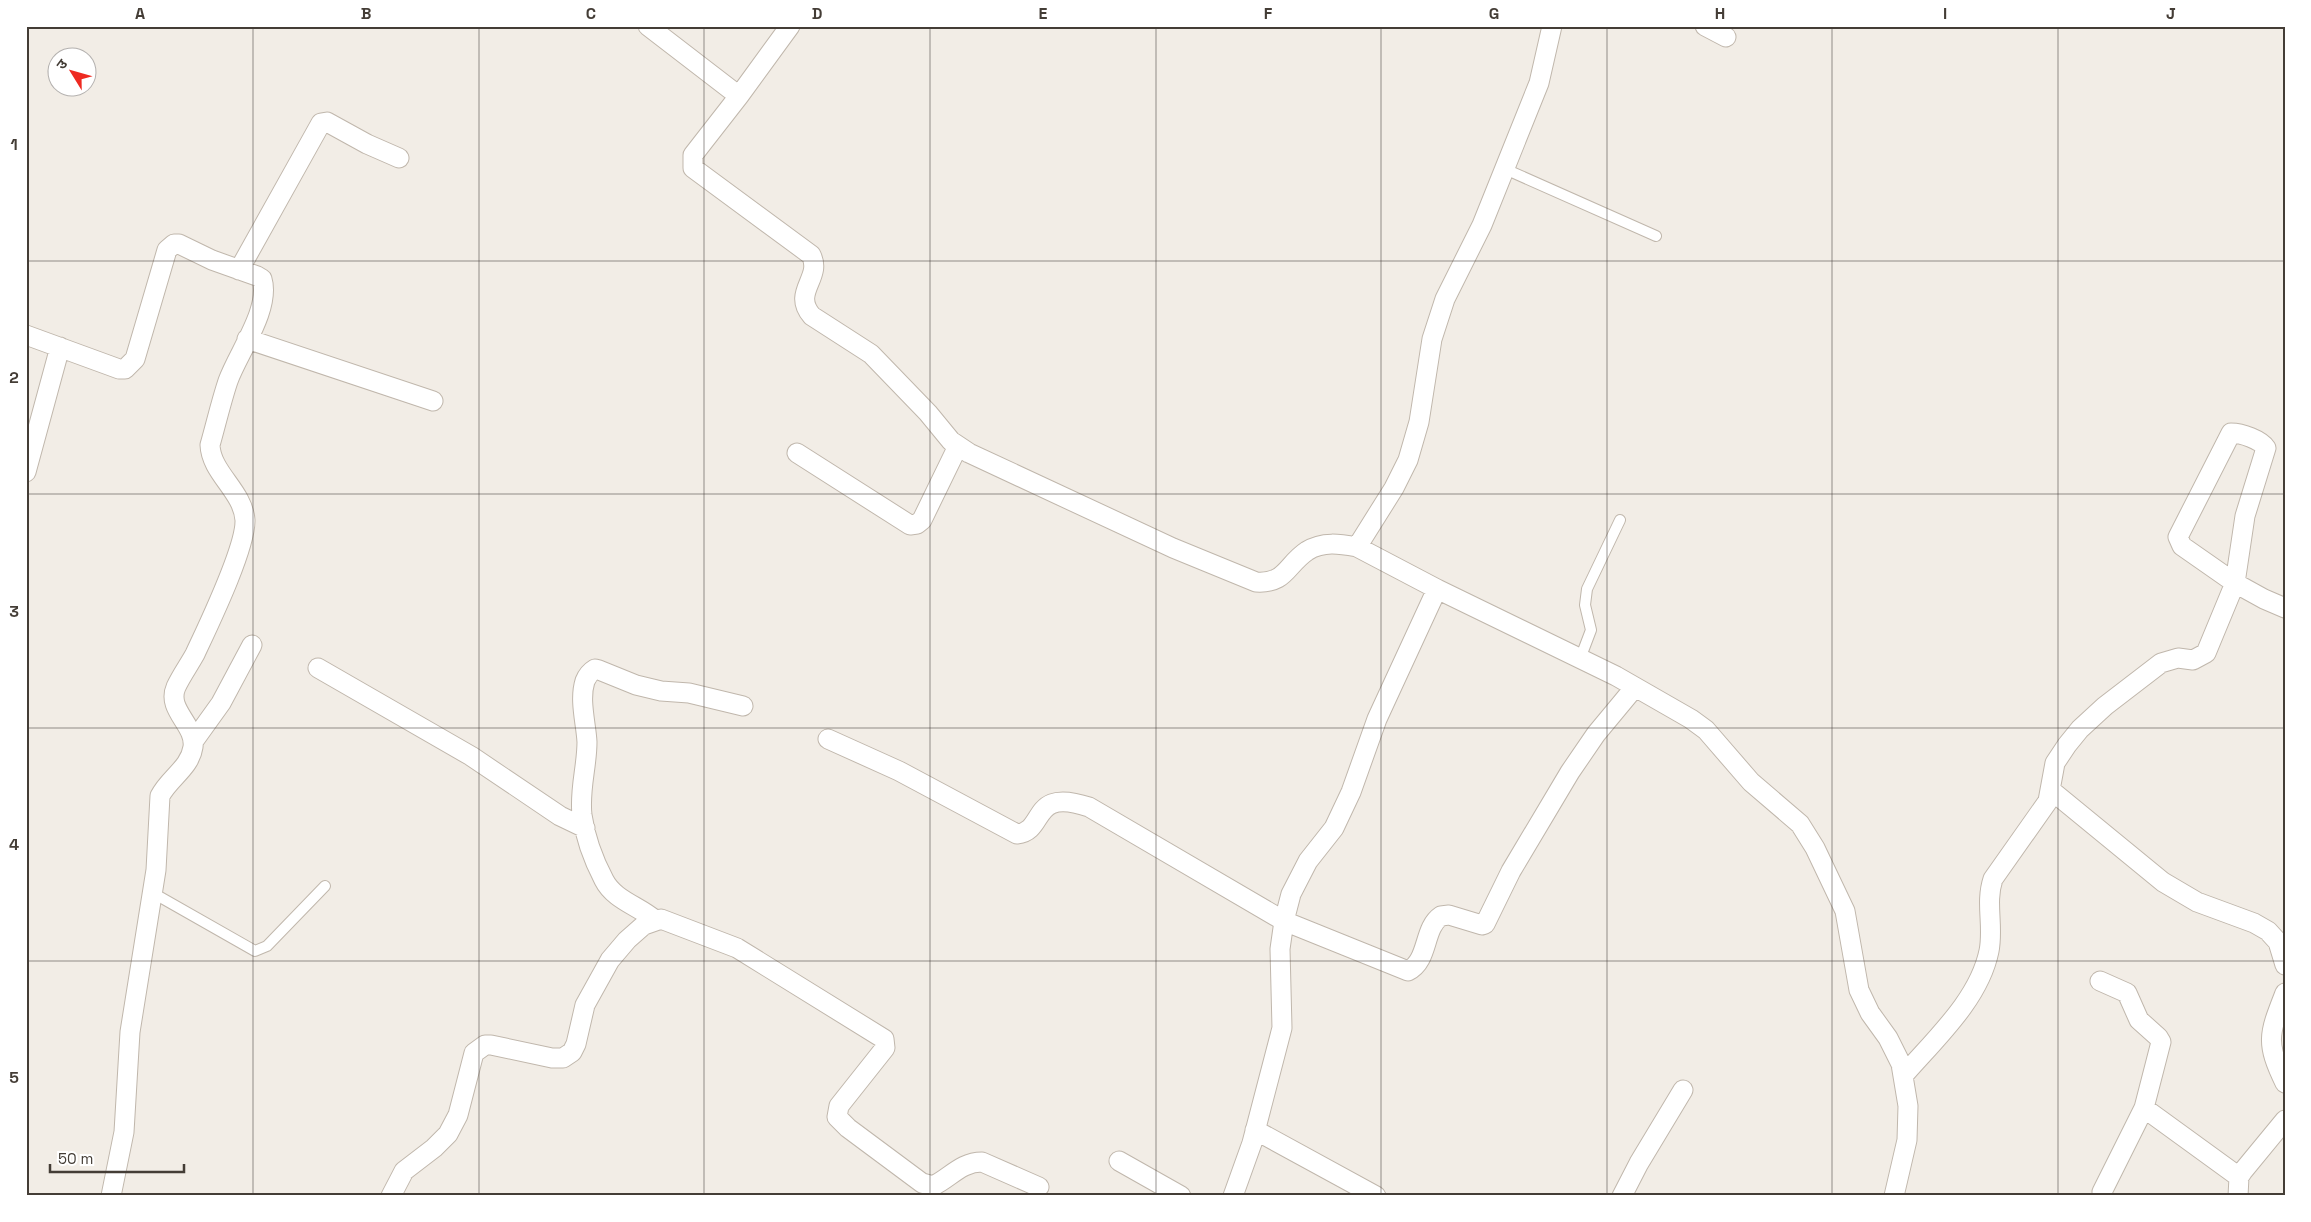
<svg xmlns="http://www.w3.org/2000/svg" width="2311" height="1222" font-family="'Space Grotesk','Noto Sans Devanagari',sans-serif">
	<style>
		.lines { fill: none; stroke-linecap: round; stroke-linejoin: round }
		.lane-casing { stroke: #c0b7ac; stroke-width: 12 }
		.street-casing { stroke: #c0b7ac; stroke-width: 21 }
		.lane { stroke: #fff; stroke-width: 10 }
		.street { stroke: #fff; stroke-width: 19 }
		.grid { fill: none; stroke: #443d36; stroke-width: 1; stroke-opacity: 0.55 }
		.neatline { fill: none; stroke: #443d36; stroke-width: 2 }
		.grid-label { font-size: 16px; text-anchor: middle; font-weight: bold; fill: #443d36 }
	</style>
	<rect width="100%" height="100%" fill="#f2ede6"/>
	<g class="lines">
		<g class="lane-casing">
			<path id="lane" d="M1505,169L1656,236
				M1580,659L1591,630L1585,605L1587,589L1620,520
				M153,893L255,951L267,946L325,886"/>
		</g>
		<g class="street-casing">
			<path id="street" d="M648,26L739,96L693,155V168L811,255C823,278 791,292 812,316L871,354L928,413L951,441L969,453L1173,548L1256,582C1286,584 1286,565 1307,551C1323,541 1340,544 1357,547
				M1705,26L1726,37
				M739,96L790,26
				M239,270L321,123L327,122L367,144L399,158
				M26,335L119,369H125L135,359L167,250L174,244H179L212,260L257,276L262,279C271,309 238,353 228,381C221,402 216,424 210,445C211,473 243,491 245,520C246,548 208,626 195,654C189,665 181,676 176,687C166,710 196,725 193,747C190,768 169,778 160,796L156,870L130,1032L124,1132L111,1196
				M247,339L433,401
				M2231,433C2242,433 2261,440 2266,448L2245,516L2235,583L2182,546L2178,537Z
				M797,453L910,525L917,524L922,520L958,446
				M26,472L60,347
				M1437,589L1616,676L1691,719L1706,730L1751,782L1800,824L1815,848L1845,911L1859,990L1870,1013L1888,1038L1901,1064L1908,1106L1907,1140L1894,1196
				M318,668L471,756L560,816L585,828
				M828,739L899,771L1017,834C1047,831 1029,787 1089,807L1284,921L1408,971C1429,961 1423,928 1441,916L1449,915L1482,925L1485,924L1511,871L1570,772L1596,734L1635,687
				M193,742L221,703L252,645
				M2052,791L2163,882L2197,902L2254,923L2268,931L2278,942L2285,965
				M655,920C639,906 614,900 604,880C594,861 585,836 582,815C579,790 587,767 587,742C586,723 579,700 585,681C587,676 590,672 595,669L599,670L636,685L661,691L689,693L743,706
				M2100,981L2127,993L2139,1020L2158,1037L2161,1042L2144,1108L2239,1177
				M2285,993C2269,1034 2265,1042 2285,1083
				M1903,1076C1934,1040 1979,1000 1989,951C1994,926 1985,903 1993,879L2048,801L2055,763L2067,745L2080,729L2105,706L2161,663L2178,658L2193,660L2206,653L2235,583L2264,599L2285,608
				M1255,1130L1376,1196
				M1119,1161L1181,1196
				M2102,1192L2144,1108
				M391,1196L404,1171L434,1148L448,1134L458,1115L474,1053L485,1045H491L552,1058H563L572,1052L576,1044L585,1005L610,960L627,940L644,925L661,919L737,948L884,1039L885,1048L839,1106L837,1117L848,1128L922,1183L933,1186C950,1178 961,1162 982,1162L1039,1187
				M1233,1196L1252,1143L1282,1028L1280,949L1284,921L1291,894L1308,861L1334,828L1351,792L1377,719L1437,589L1357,547L1394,488L1408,460L1419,422L1432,339L1445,299L1482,225L1539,83L1552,26
				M1622,1196L1639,1163L1683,1090
				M2238,1196L2239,1177L2243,1171L2285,1120"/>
		</g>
		<use href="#lane" class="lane"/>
		<use href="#street" class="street"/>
	</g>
	<path class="grid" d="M253,26V1196M479,26V1196M704,26V1196M930,26V1196M1156,26V1196M1381,26V1196M1607,26V1196M1832,26V1196M2058,26V1196M26,261H2285M26,494H2285M26,728H2285M26,961H2285"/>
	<rect width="2311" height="1222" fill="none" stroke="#ffffff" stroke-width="55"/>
	<g transform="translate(72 72) rotate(307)"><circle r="24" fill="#ffffff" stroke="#b4b1af"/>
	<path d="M0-4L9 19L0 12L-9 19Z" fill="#ee2a21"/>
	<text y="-8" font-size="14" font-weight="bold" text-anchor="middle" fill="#443d36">उ</text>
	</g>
	<path d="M50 1164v8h134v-8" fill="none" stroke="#443d36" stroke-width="2.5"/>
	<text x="58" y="1164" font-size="15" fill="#443d36" stroke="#ffffff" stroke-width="4" paint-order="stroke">50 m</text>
	<rect x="28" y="28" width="2256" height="1166" class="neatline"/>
	<g class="grid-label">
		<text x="140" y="19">A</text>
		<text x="366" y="19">B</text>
		<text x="591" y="19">C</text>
		<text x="817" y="19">D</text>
		<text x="1043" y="19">E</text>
		<text x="1268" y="19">F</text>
		<text x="1494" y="19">G</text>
		<text x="1720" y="19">H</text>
		<text x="1945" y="19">I</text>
		<text x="2171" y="19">J</text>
		<text x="14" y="150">1</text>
		<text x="14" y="383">2</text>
		<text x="14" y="617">3</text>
		<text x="14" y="850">4</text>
		<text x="14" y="1083">5</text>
	</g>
</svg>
